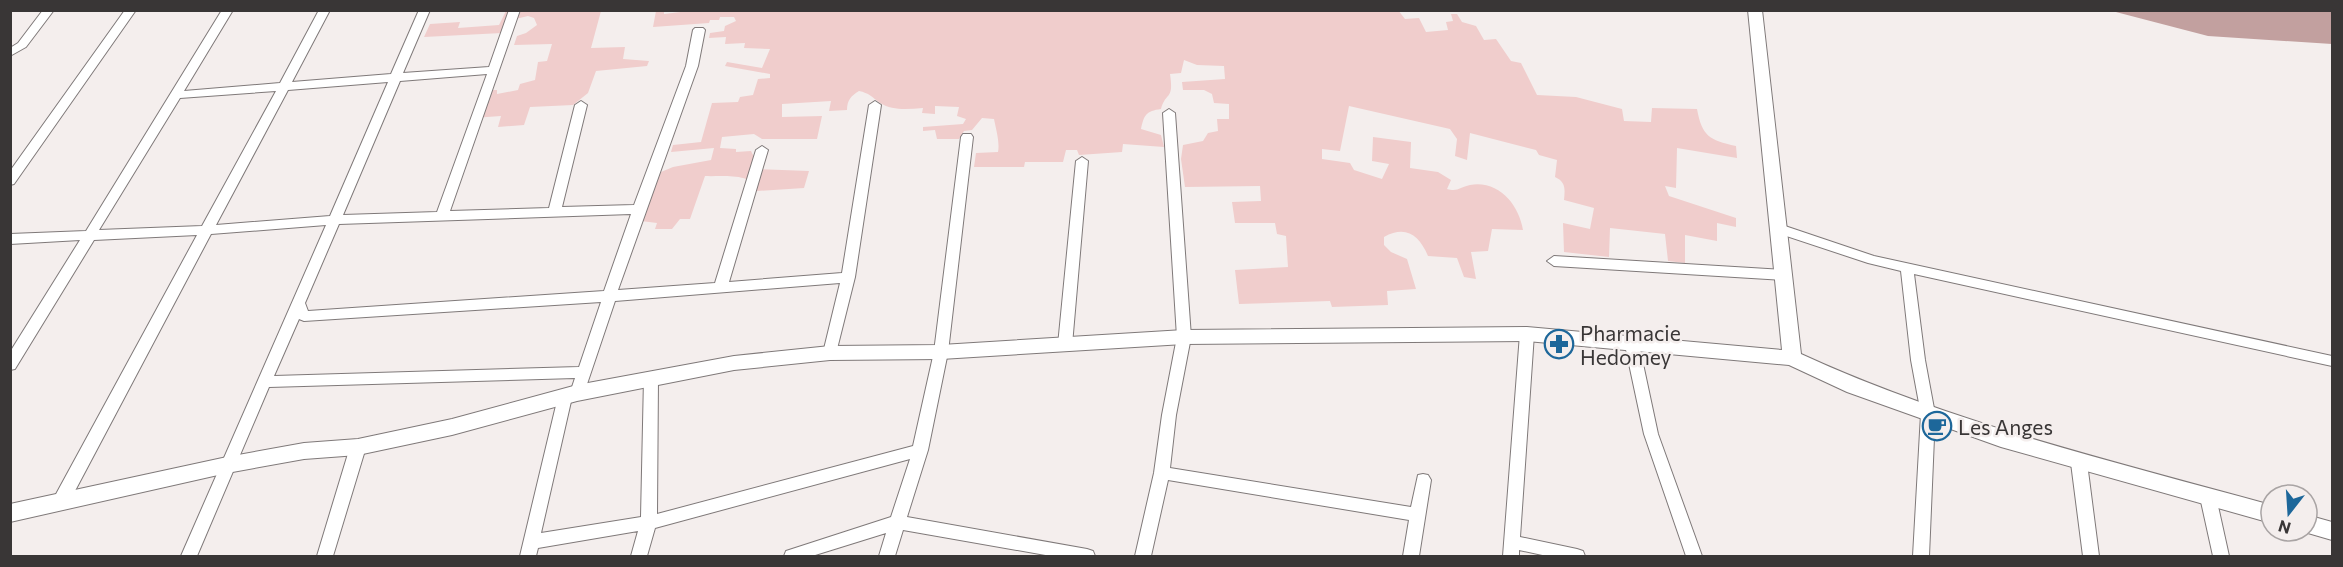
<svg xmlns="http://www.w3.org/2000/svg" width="2343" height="567" font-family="Commissioner,sans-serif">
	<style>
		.green { fill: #f0cdcc }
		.water { fill: #c2a09f }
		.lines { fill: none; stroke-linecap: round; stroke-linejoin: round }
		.street-casing { stroke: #7f7979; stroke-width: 2 }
		.secondary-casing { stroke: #7f7979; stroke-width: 2 }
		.street { fill: #fff; fill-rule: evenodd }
		.secondary { fill: #fff; fill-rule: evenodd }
		.labels { text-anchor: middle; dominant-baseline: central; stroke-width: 5; stroke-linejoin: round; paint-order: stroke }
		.poi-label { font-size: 21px; fill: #393636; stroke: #f4eeed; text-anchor: start }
	</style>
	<rect width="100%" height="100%" fill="#f4eeed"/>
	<path class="green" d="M697,10H1398L1405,19L1419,18L1426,32L1448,30L1446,22L1453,21L1451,14H1457L1462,22L1476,26L1484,40L1496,39L1511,61L1521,63L1537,95L1576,97L1622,109L1624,121L1651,122L1652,108L1697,109C1702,136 1709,140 1736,146L1737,158L1677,148L1676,188L1665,186L1669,196L1736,218V227L1717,223V241L1685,235V263L1668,261L1665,234L1610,228L1609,257L1564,252L1563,223L1590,229L1594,208L1564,200C1565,189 1566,182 1555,177L1557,160L1539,155L1536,150L1470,133L1467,160L1455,156L1457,139L1450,129L1349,106L1340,151L1322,149V159L1350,163L1354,170L1382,179L1389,164L1372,161L1373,137L1411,142L1410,168L1438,172L1451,180L1447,189C1458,192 1460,187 1470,185C1499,180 1519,205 1523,230L1492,229L1488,251L1471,252L1476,279L1464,277L1457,258L1428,256C1419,235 1406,225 1384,237V245L1391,252L1407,259L1416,289L1387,291L1388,305L1332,307L1330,301L1239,304L1235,270L1288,267L1286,236L1277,234L1275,223H1235L1232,202L1261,201L1260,186L1185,187L1181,159L1183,145L1203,141L1208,133L1218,131L1217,119H1229V104L1214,103L1212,94L1204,90H1183L1182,82L1225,79L1224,66L1197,65L1184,60L1181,73L1170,74C1174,101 1166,91 1161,109C1146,111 1144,115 1141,129L1161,135L1164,147L1123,144L1122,152L1079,155L1077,150H1066L1063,162H1025L1024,167H974L976,153L998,152C1000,143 996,129 994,119L982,118L972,130L964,131L959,139H937L935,130L923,131V127L963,124L966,119L957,116L959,107L935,106V114L922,113L923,108C908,109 893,111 880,103C872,97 869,93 859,91C851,96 847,100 847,110L829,111L831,101L782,104V117L822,116L817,139H762L754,134L722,137L720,148L736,149V152L751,151L754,157L753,169L809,171L804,188L757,191C754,172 720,177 705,176L690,219H680L672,229H655L657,223L641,221L661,172L673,167L711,160L714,148L671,152L673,145L701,142L712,103L738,102L740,97L753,95L758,79L770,78V74L725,66L727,62L762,68L770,49L744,48L745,43L725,44L726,37L709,38L710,33L724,31L725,26L736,21L734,17H720L719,20H710L709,23L653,27L656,11H664V14Z
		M506,11H601L591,48L625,47L623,59L649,61L647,66L596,71L588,93L573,105L530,107L524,125L498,127L501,116L473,118L485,78L494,77L492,90H497V94L518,90L520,84L535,80L538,62L547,61L552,44L514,45L517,36L526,33L537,25L534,18L528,16L507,21L502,33L424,37L430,24L460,22L458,28L499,25Z"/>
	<path class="water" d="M2112,11H2332V44L2208,36Z"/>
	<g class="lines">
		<g class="street-casing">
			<path id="street" d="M43,10H54L26,47L10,56V48L18,43Z
				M125,10H136L14,184L10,185V171Z
				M222,10H233L184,91L280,83L319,10H330L292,82L391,74L419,10H430L403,73L489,67L509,10H520L450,211L549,208L575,105L581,101L587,105L562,207L634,205L686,66L693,30L695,28H703L705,30L698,66L618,290L715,283L756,150L762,146L768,150L729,282L842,273L869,105L875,101L881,105L855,277L835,357H825L823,353L840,283L615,301L584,393L582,397H572L541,533L641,517L644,378L646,374H656L658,378L657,514L913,446L934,352L961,137L963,134H971L973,137L948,352L928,450L907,517L1087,549L1093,551L1095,556H1051L903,530L895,556H879L886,533L812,556H784L786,551L891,517L910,459L655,528L647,556H631L638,531L538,548L536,556H520L558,397L560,393H570L575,378L269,387L197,556H181L326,225L211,234L67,506L61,508L55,506L53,501L55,496L197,235L94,240L15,369L10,370V352L80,240L10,244V234L86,231ZM487,74L437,212L343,215L400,81ZM388,82L330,216L216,225L288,90ZM276,91L202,226L99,230L180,98ZM631,214L604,291L308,311L305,303L339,224ZM601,302L579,367L274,376L299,319L304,321Z
				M1169,109L1175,113L1191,337L1176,415L1170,468L1411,507L1418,475L1423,474L1428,475L1431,480L1419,556H1403L1409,520L1168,480L1151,556H1135L1154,473L1162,415L1177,337L1163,113Z
				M1082,157L1088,161L1072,345L1070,349H1060L1058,345L1076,161Z
				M1779,224L1874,256L2332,356V366L1914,274L1925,360L1935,414L1929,556H1913L1921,414L1911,360L1901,271L1868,263L1774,232L1773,229L1774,226Z
				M1554,256L1783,270L1790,275L1783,280L1554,266L1547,261Z
				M1527,329L1532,330L1534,334L1520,537L1577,549L1583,551L1585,556H1547L1519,550V556H1503L1520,334L1522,330Z
				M1632,340L1637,341L1639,345L1658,434L1702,556H1686L1644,434L1625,345L1627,341Z
				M358,441L363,443L366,447L333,556H317L350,447L353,443Z
				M2079,457L2084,459L2087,463L2099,556H2083L2071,463L2074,459Z
				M2208,490L2214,492L2216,497L2229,556H2213L2200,497L2202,492Z"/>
		</g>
		<g class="secondary-casing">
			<path id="secondary" d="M1748,10H1762L1801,354C1951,423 2112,461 2271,505V523L2001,447L1847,392L1789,365L1527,341L1184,344L941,359L830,360L734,370L577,401L452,435L358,455L304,459L227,473L10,522V504L227,457L304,443L358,439L452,419L577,385L734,356L830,346L941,345L1184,330L1527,327L1782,350Z
				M2307,515L2332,522V540L2301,531H2307Z"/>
		</g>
		<use href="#street" class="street"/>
		<use href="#secondary" class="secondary"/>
	</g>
	<defs>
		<g id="pharmacy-ring" transform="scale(1.5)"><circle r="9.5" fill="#f4eeed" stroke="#1d679a" stroke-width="1.5"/><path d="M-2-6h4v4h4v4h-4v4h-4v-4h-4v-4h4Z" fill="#1d679a"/></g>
		<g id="cafe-ring" transform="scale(1.5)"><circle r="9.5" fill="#f4eeed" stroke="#1d679a" stroke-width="1.5"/><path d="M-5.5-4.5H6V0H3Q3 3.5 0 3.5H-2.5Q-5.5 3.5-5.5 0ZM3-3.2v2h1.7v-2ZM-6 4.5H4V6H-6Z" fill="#1d679a"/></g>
	</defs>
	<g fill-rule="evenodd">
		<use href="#pharmacy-ring" x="1559" y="344"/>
		<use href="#cafe-ring" x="1937" y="426"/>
	</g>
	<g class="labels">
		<g class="poi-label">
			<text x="1580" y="332">Pharmacie<tspan x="1580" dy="24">Hedomey</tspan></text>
			<text x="1958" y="426">Les Anges</text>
		</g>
	</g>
	<rect width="2343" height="567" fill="none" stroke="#393636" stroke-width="24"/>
	<g transform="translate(2289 513) rotate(197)"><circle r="28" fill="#f4eeed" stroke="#a9a4a4" stroke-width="1.5"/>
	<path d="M0-4.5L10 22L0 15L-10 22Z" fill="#1d679a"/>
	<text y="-9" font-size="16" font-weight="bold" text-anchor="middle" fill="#393636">N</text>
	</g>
</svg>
